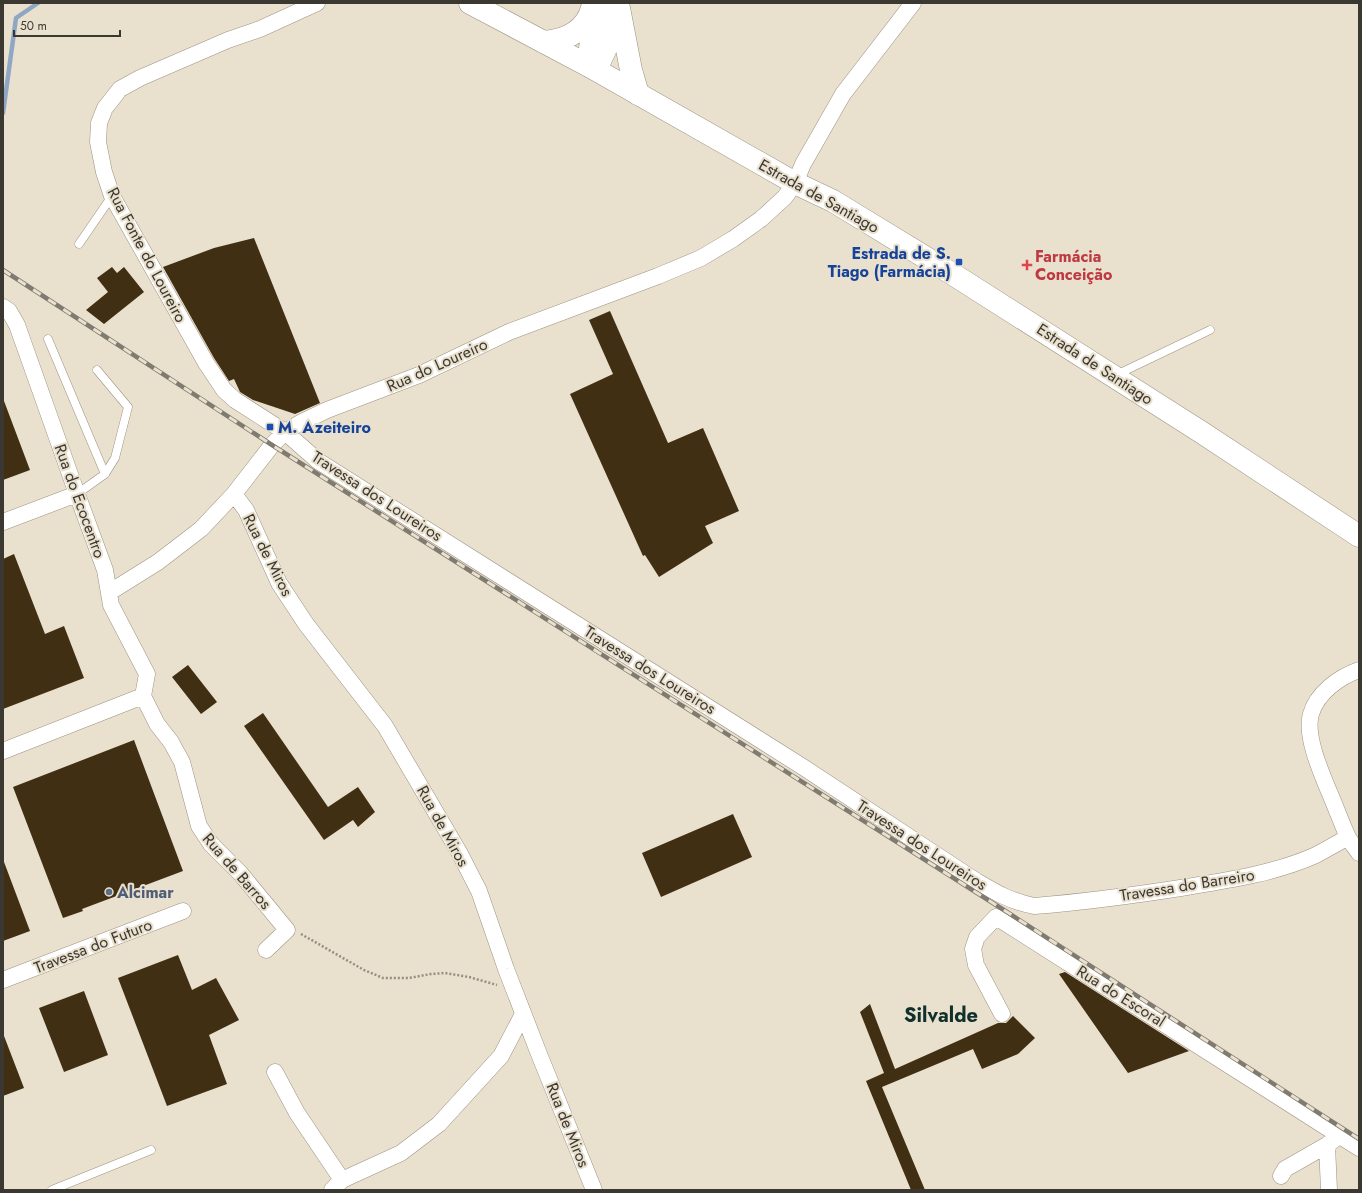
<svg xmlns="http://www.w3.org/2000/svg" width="1362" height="1193" font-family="Jost,sans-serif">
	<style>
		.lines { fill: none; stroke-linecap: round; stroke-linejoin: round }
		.stream { stroke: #90a7c4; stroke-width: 4.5 }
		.building { fill: #412f13 }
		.lane-casing { stroke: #9c9382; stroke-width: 9 }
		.street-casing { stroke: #9c9382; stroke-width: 17 }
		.secondary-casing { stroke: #9c9382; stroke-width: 23 }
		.primary-casing { stroke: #9c9382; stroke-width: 23 }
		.path { stroke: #958f82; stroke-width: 2.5; stroke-dasharray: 2 2; stroke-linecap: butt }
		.lane { stroke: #fff; stroke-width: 8 }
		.street { stroke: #fff; stroke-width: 16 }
		.secondary { stroke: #fff; stroke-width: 22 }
		.primary { stroke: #fff; stroke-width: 22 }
		.rail-casing { stroke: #807b70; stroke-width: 4.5 }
		.rail { stroke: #e9e0ce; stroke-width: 3; stroke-dasharray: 9; stroke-linecap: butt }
		.transit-dot { fill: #1a4fb4; stroke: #e9e0ce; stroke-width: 1.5 }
		.health-dot { fill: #e0444e; stroke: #e9e0ce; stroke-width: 1.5 }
		.service-dot { fill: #5c6f8a; stroke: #e9e0ce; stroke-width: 1.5 }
		.labels { text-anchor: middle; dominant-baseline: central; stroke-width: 4; stroke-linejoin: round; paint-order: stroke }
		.street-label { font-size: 16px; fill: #3b3831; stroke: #e9e0ce }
		.transit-label { font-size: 16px; font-weight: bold; fill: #164399; stroke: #e9e0ce; text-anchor: end }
		.health-label { font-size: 16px; font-weight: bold; fill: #be3a42; stroke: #e9e0ce; text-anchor: start }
		.service-label { font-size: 16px; font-weight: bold; fill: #4e5e75; stroke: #e9e0ce; text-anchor: start }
		.district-label { font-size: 20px; font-weight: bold; fill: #0f302b; stroke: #e9e0ce }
	</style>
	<rect width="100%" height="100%" fill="#e9e0ce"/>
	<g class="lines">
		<path class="stream" d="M3,113L16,18L38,3"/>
	</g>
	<path class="building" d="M254,238L320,403L295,414L253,400L240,392L234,379L229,381L214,358L163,267L214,248Z
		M112,267L117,273L124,267L144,292L104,324L86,310L108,292L97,278Z
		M610,311L668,443L703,428L739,511L705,526L713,543L659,577L645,555L643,556L570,394L613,374L589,320Z
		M4,401L30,470L3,480V402Z
		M14,554L45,634L64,626L84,678L3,709V559Z
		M188,665L217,702L201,714L172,677Z
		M263,713L328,807L358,787L375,812L358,827L353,820L324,840L244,726Z
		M134,740L183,871L82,909L83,911L63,918L13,787Z
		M733,814L752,857L661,897L642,853Z
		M3,862H4L30,931L3,941Z
		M178,955L192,990L216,978L239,1020L209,1035L227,1084L167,1106L118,978Z
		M1065,972L1189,1051L1128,1073L1059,974Z
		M84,991L108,1055L64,1072L39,1008Z
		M870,1004L895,1069L998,1023H1006L1013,1016L1035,1038L1018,1054L982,1069L973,1049L882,1087L925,1190H911L866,1081L884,1073L860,1012Z
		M4,1036L24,1088L3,1096V1037Z"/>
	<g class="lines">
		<g class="lane-casing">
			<path id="lane" d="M79,244L112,196
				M48,339L105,474
				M1116,375L1210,330
				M77,494L105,474L115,458L128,407L97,370
				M52,1190L151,1150"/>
		</g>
		<g class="street-casing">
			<path id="street" d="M317,3L260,29L228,40L140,78L120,89L105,108L99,123L98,142L104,172L112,196L206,363L224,390L235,400L285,432L318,461L803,767L973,879C995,892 1009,901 1034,906C1085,902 1136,895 1187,887C1230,880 1276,873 1316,855C1327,849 1338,843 1348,837
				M3,307L9,311L17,325L77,494L105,570L111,605L147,674L143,696
				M234,494L246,510L279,583L306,624L385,726L459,852L479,891L506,969L539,1054L594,1190
				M3,522L77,494
				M110,592L158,562L201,529L234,494L272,445L285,432L300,423L327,410L419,375L509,332L658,276L701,258L733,239L761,219L785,197L795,183L803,164L843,94L913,3
				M1359,670C1339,677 1317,693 1311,714C1304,737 1324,779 1333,801C1338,813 1342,824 1347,835C1350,842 1355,847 1359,853
				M143,696L157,724L171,742L182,762L199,826L211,844L240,873L287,930L266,950
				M3,751L143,696
				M3,980L183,911
				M1002,1014L976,965L973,949L977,937L996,917L1359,1148
				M275,1072L297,1113L342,1180
				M1281,1176L1285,1169L1327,1145
				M332,1190L342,1180L401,1153L439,1124L501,1056L523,1014
				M1329,1190L1327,1145L1339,1136"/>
		</g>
		<g class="secondary-casing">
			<path id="secondary" d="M597,3C596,25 588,44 589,66L600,61L607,46L615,3
				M619,8L631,70L638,94
				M544,42C567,40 586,31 592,8"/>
		</g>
		<g class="primary-casing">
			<path id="primary" d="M470,3L589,66L795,183L833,201L951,273L1201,432L1359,536"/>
		</g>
		<path class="path" d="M301,934L364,970L383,978H409L431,974L445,973L469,977L497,985"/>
		<use href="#lane" class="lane"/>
		<use href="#street" class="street"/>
		<use href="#secondary" class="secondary"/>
		<use href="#primary" class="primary"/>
		<g class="rail-casing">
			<path id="rail" d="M3,270L272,445L1007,912L1359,1139"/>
		</g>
		<use href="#rail" class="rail"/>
	</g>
	<g class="transit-dot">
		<rect x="955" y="258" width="8" height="8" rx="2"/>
		<rect x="266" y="423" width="8" height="8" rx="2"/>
	</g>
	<path class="health-dot" d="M1025 259h4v4h4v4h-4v4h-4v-4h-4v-4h4z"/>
	<circle class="service-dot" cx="109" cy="892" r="4"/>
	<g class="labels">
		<g class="street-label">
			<text transform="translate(819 196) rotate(29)">Estrada de Santiago</text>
			<text transform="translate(147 255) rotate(62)">Rua Fonte do Loureiro</text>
			<text transform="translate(1095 364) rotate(33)">Estrada de Santiago</text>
			<text transform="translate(437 365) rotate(-24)">Rua do Loureiro</text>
			<text transform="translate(377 496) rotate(33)">Travessa dos Loureiros</text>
			<text transform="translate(80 501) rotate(70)">Rua do Ecocentro</text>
			<text transform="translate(268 555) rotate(63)">Rua de Miros</text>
			<text transform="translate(650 670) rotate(32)">Travessa dos Loureiros</text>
			<text transform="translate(443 826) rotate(61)">Rua de Miros</text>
			<text transform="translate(922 845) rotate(33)">Travessa dos Loureiros</text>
			<text transform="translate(237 871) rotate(49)">Rua de Barros</text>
			<text transform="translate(1187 885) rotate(-9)">Travessa do Barreiro</text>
			<text transform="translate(93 946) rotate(-21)">Travessa do Futuro</text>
			<text transform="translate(1121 996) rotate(32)">Rua do Escoral</text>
			<text transform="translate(568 1125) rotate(68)">Rua de Miros</text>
		</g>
		<g class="transit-label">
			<text x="951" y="253">Estrada de S.<tspan x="951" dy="18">Tiago (Farmácia)</tspan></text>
			<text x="278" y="427" text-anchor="start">M. Azeiteiro</text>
		</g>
		<g class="health-label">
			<text x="1035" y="256">Farmácia<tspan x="1035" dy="18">Conceição</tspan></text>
		</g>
		<g class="service-label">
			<text x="117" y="892">Alcimar</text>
		</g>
		<g class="district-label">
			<text x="941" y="1015">Silvalde</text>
		</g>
	</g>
	<rect width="1362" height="1193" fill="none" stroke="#3b3831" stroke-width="8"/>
	<path d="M14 30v6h106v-6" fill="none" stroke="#3b3831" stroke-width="2"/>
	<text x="20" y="30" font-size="12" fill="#3b3831" stroke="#e9e0ce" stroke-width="3" paint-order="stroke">50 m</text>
</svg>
